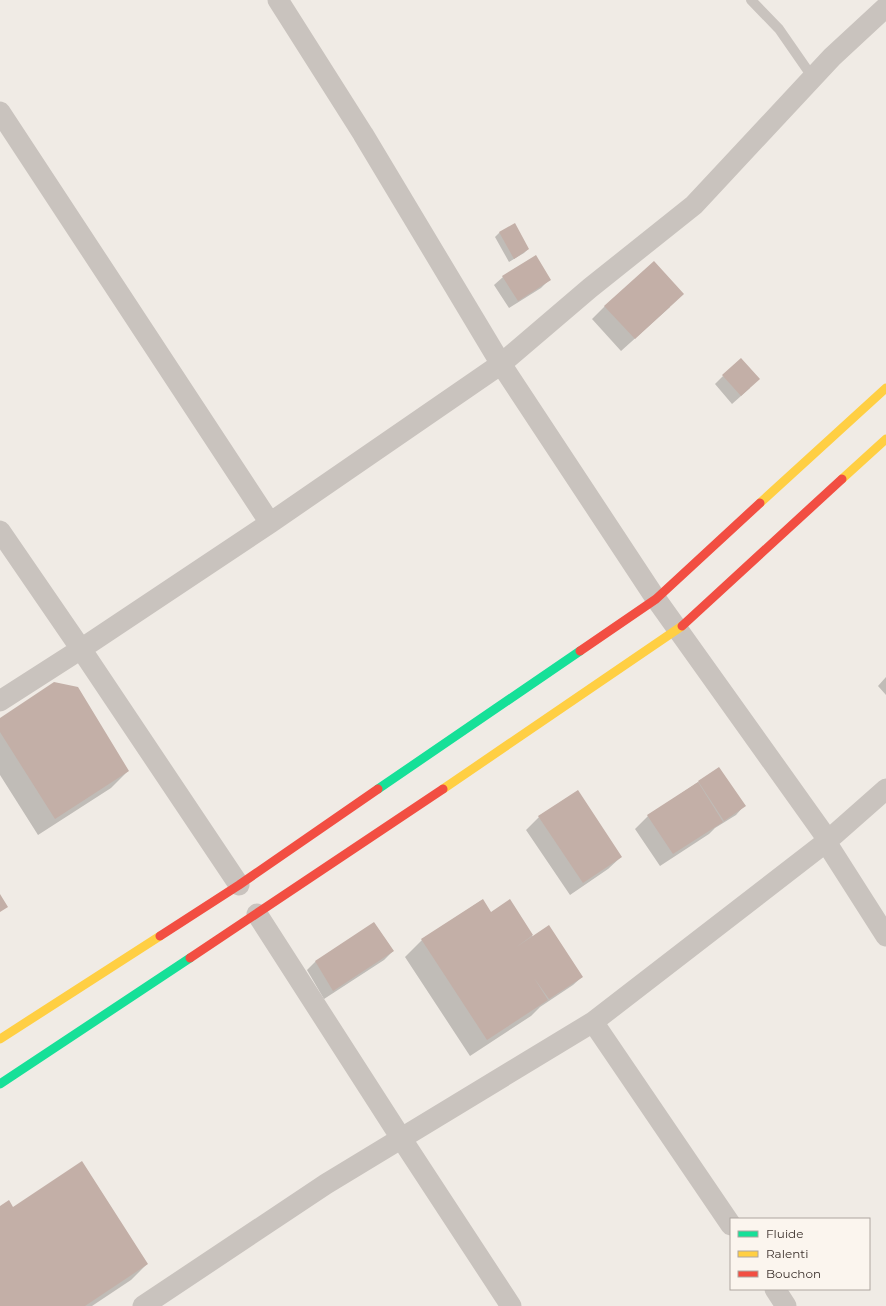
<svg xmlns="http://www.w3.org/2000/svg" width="886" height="1306" font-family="Montserrat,sans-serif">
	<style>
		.shadow { fill: #0003 }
		.building { fill: #c3afa7 }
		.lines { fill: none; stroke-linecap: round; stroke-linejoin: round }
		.lane { stroke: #c9c3be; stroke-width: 10 }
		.street { stroke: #c9c3be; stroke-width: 21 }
		.fast { stroke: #16e098; stroke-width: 9 }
		.slow { stroke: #ffcf43; stroke-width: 9 }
		.jam { stroke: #f24e42; stroke-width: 9 }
	</style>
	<rect width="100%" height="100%" fill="#f0ebe5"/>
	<path class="shadow" d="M514,225L528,249L524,253L509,262L495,237L499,233Z
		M503,277L549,280L541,288L509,308L494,285Z
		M605,306L670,307L621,351L592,319Z
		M723,376L750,388L732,404L715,384Z
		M886,677V695L878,686Z
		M0,719L128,771L111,788L38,835L0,775Z
		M719,768L744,806L736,815L715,828L709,834L660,866L635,829L648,816Z
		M539,817L621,857L608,869L570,895L526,830Z
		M482,900L491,913L509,901L533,937L582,977L573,985L540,1007L531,1016L470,1056L405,957L422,940Z
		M374,923L393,951L384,960L324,999L307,970L315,962Z
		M0,1207L13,1208L147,1264L131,1280L92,1306H0Z"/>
	<path class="building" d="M515,223L529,249L514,259L499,232Z
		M536,255L551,280L518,301L502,276Z
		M654,261L684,294L635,339L604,306Z
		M741,358L760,379L741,396L722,375Z
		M54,682L78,687L129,771L55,819L0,732V718Z
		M719,767L746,806L724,821L698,781Z
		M698,782L723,822L673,854L647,815Z
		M578,790L622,857L583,883L538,816Z
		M0,894L8,907L0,912Z
		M483,899L491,912L510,899L533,935L515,948L549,925L583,977L549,999L534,978L548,1000L487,1040L421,939Z
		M374,922L394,951L333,991L315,961Z
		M82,1161L148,1264L85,1306H0V1206L9,1200L13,1207Z"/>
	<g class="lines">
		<path class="lane" d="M751,0L779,29L813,78"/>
		<path class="street" d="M278,0L363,134L501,364L656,599L828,840L826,842L886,936
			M0,112L270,523
			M0,531L81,649L239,885
			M0,701L81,649L270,523L501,364L590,288L694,205L832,57L886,7
			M257,914L401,1138L511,1306
			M593,1022L731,1225
			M775,1289L786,1306
			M143,1306L326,1184L593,1022L826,842L886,789"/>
		<path class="fast" d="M378,789L580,651
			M0,1084L190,958"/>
		<path class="slow" d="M842,479L886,439
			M760,503L886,388
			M443,789L682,626
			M0,1039L160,936"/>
		<path class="jam" d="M682,626L842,479
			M580,651L656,599L760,503
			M160,936L239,885L378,789
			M190,958L443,789"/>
	</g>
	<rect x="730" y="1218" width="140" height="72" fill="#fbf5ee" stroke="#aea6a0"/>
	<rect x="738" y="1231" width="20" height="6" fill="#16e098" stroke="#aea6a0"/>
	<text x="766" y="1238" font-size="12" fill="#3b302b">Fluide</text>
	<rect x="738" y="1251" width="20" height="6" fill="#ffcf43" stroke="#aea6a0"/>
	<text x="766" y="1258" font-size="12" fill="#3b302b">Ralenti</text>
	<rect x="738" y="1271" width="20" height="6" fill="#f24e42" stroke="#aea6a0"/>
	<text x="766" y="1278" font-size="12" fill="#3b302b">Bouchon</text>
</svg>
